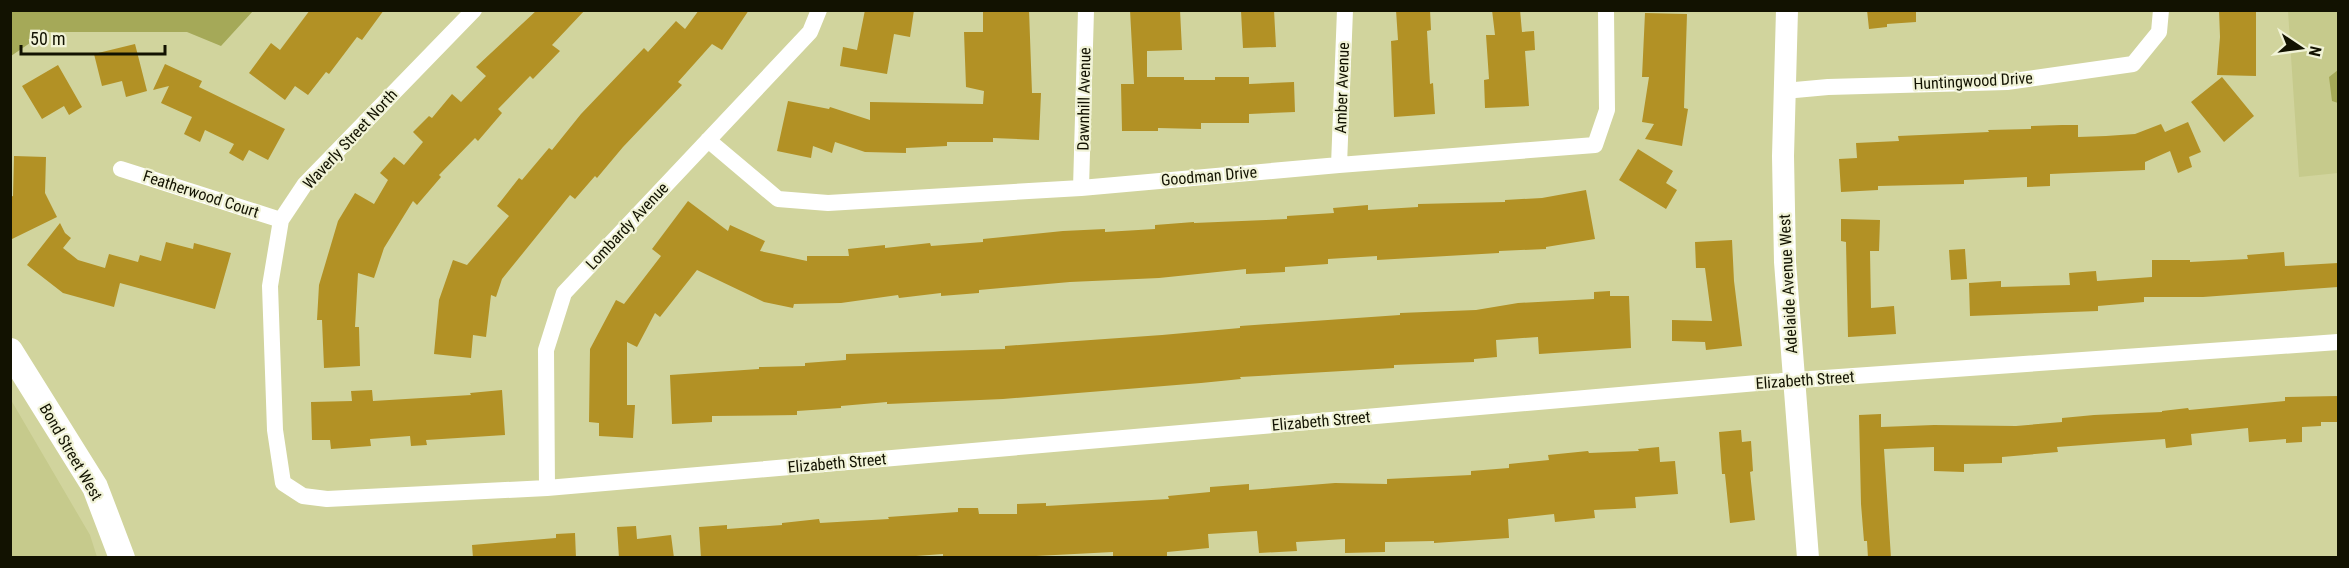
<svg xmlns="http://www.w3.org/2000/svg" width="2349" height="568" font-family="'Roboto Condensed',sans-serif">
	<style>
		.built { fill: #c6ca8c }
		.green { fill: #a5a958 }
		.building { fill: #b29125 }
		.lines { fill: none; stroke-linecap: round; stroke-linejoin: round }
		.street { stroke: #fff; stroke-width: 16 }
		.secondary { stroke: #fff; stroke-width: 22 }
		.primary { stroke: #fff; stroke-width: 26 }
		.labels { text-anchor: middle; dominant-baseline: central; stroke-width: 4.5; stroke-linejoin: round; paint-order: stroke }
		.street-label { font-size: 16px; fill: #121201; stroke: #f1f3d7 }
	</style>
	<rect width="100%" height="100%" fill="#d1d49d"/>
	<path class="built" d="M2288,11H2338V173L2299,177Z
		M11,400L90,535L97,557H11Z"/>
	<path class="green" d="M11,10H253V11L221,46L187,32H46L11,56Z
		M2338,70V103L2332,101L2329,77Z"/>
	<path class="building" d="M310,10H384L362,40L357,37L329,74L326,72L308,95L295,86L285,100L249,73L271,43L280,50Z
		M537,10H585L552,45L560,51L533,79L530,76L498,109L502,113L478,141L475,138L439,175L441,177L417,205L413,201L384,248L374,278L358,273L355,327H359L360,366L324,368L322,320H317L319,285L338,221L355,193L374,204L388,180L380,173L394,157L404,165L423,142L413,132L429,116L432,118L452,94L461,102L486,76L476,67Z
		M699,10H749L722,50L712,44L678,82L682,85L623,147L597,178L595,176L575,199L570,195L502,279L496,297L491,295L486,337L473,335L471,358L434,354L439,300L453,260L467,265L509,216L497,206L519,178L522,180L549,148L552,150L581,114L644,48L648,52L676,21L685,29Z
		M865,10H914L910,37L894,34L887,74L840,66L843,47L857,50Z
		M983,10H1029L1032,93H1041L1039,140L993,138V142H947V146L906,148V153L865,152L835,142L832,153L813,146L811,158L777,151L788,101L829,109L830,107L870,120V102L983,104L984,91L966,87L964,32H983Z
		M1130,10H1180L1182,50L1147,51V77H1184V80H1215V77H1249V84L1294,82L1295,112L1249,114V123H1201V129L1158,128V131H1122L1121,84H1134Z
		M1274,10L1276,47L1243,48L1241,11Z
		M1396,10H1430L1431,30L1427,31L1430,84L1433,83L1435,114L1394,117L1391,41L1398,40Z
		M1492,10H1520L1522,32L1534,31L1535,50L1525,51L1529,106L1485,108L1484,80L1489,79L1486,35H1495Z
		M1867,10H1916V22L1887,24V27L1869,29Z
		M2219,10H2256V76L2217,75L2220,37Z
		M1645,13L1687,14L1684,108L1688,109L1682,146L1645,139L1654,124L1642,122L1649,77H1642Z
		M135,44L147,91L126,97L122,81L102,86L94,54Z
		M165,64L202,81L199,87L285,129L268,160L249,150L243,161L229,153L234,144L205,130L200,142L184,134L192,117L161,103L169,86L153,90Z
		M58,65L82,107L69,115L64,106L42,119L22,86Z
		M2222,77L2254,116L2224,142L2191,102Z
		M2188,122L2201,152L2189,157L2192,167L2178,173L2170,151L2145,162V170L2050,174V186L2027,187V177L1964,180V184L1878,186V190L1841,192L1839,159L1857,158L1856,143L1899,141L1898,136L1989,132L1988,130L2031,129V126L2062,125H2078V137L2106,136L2135,134L2161,124L2165,132Z
		M1638,149L1673,171L1666,183L1677,190L1666,209L1619,180Z
		M14,156L46,157L45,193L57,217L10,240V197L13,196Z
		M1586,190L1595,239L1546,247V249L1499,251V253L1377,260V256L1328,259V264L1285,267V272L1246,274V269L1159,278L1070,282L979,290V293L941,296V293L899,298L898,295L841,303L794,304L793,308L764,302L697,270L660,317L655,313L637,347L627,342V405H635L633,438L599,436V423L589,422L590,349L616,300L624,304L661,256L652,249L688,201L728,231L730,225L765,241L760,251L807,261V256H849L848,249L885,245V248L930,243L931,246L983,242V239L1063,231L1105,229V232L1155,229V225L1194,222V223L1287,219V216L1334,213L1333,208L1368,205V210L1418,207V204L1505,202V200L1542,198Z
		M1841,219L1880,220L1879,251H1870L1871,308L1894,306L1896,334L1848,337L1846,242L1841,241Z
		M60,223L65,233L71,238L63,248L78,260L105,268L109,254L138,262L140,255L161,261L166,242L193,249L194,243L231,253L215,309L120,283L114,307L63,293L27,265Z
		M1732,240L1734,281L1742,346L1706,350L1705,342L1672,341V320L1712,321L1705,268H1696L1695,242Z
		M1965,249L1967,279L1951,280L1949,250Z
		M2284,252L2285,266L2338,263V287L2203,297H2144V302L2098,306V311L1970,316L1969,283L2001,281V287L2070,285L2069,273L2096,271L2097,281L2152,277V260H2190V262L2248,259L2247,255Z
		M1610,291V296H1629L1631,348L1539,354L1538,337L1496,340L1497,357L1474,359V362L1394,365V368L1240,377L1241,379L1201,383L1003,399L887,404V402L841,406V408L797,411V415L712,416V422L672,424L670,375L759,369V367L805,366V363L846,360V354L1005,349V346L1162,335L1240,328V326L1400,315V313L1476,310L1518,303L1594,299V292Z
		M372,390L373,401L471,395L470,393L502,390L505,435L426,440L427,445L411,446L410,436L370,439L371,446L331,449L330,440H312L311,402L352,401L351,391Z
		M2338,396V422H2321V426L2302,427V442L2286,443V439L2249,442L2248,428L2191,434L2192,445L2166,448L2165,439L2057,447L2058,452L2002,457V463L1964,464V472L1934,471V447L1884,449L1891,558H1868L1867,541H1864L1861,504L1859,415L1881,414V427L1934,425L2016,426L2062,422V418L2094,415L2162,412V411L2188,408L2189,410L2285,401V397Z
		M1741,430L1742,442L1751,441L1753,471L1750,472L1755,520L1730,523L1725,474H1722L1719,432Z
		M1659,447L1660,462L1675,461L1678,494L1635,497L1636,508L1594,510L1595,518L1555,522L1554,514L1508,519L1509,538L1434,543V541L1385,542V552L1345,553V539L1296,542L1297,551L1259,553L1257,531L1208,534L1209,548L1167,552V558H1113V552L1036,556V558H943V554L889,558H701L699,527L727,525V529L782,525V523L819,519L820,523L889,519L888,517L958,512V508H978L979,514H1017V504L1046,503V506L1169,499L1168,496L1210,492V487L1249,484V490L1335,483L1387,484V479L1471,475V471L1509,468V464L1549,460L1548,455L1588,451L1589,453L1639,451L1638,449Z
		M636,526L637,539L671,535L674,558H619L617,527Z
		M575,533L576,558H473L472,545L556,538V534Z"/>
	<g class="lines">
		<path class="street" d="M474,10L305,184L281,220L270,286L275,430L283,483L303,496L327,499L547,488L1769,382L2338,342
			M1784,91L1828,87L2007,82L2133,64L2159,32L2161,10
			M708,140L778,199L828,203L1081,188L1339,165L1595,145L1607,110L1606,10
			M1339,165L1345,10
			M121,169L281,220
			M1081,188L1086,10
			M547,488L546,350L564,293L810,32L819,10"/>
		<path class="secondary" d="M1787,10L1783,156L1785,262L1808,558"/>
		<path class="primary" d="M10,351L95,487L122,558"/>
	</g>
	<g class="labels">
		<g class="street-label">
			<text transform="translate(1973 81) rotate(-3)">Huntingwood Drive</text>
			<text transform="translate(1342 88) rotate(-88)">Amber Avenue</text>
			<text transform="translate(1084 99) rotate(-89)">Dawnhill Avenue</text>
			<text transform="translate(350 139) rotate(-47)">Waverly Street North</text>
			<text transform="translate(1209 176) rotate(-5)">Goodman Drive</text>
			<text transform="translate(201 194) rotate(18)">Featherwood Court</text>
			<text transform="translate(627 226) rotate(-47)">Lombardy Avenue</text>
			<text transform="translate(1788 284) rotate(-93)">Adelaide Avenue West</text>
			<text transform="translate(1805 380) rotate(-4)">Elizabeth Street</text>
			<text transform="translate(1321 421) rotate(-5)">Elizabeth Street</text>
			<text transform="translate(71 452) rotate(60)">Bond Street West</text>
			<text transform="translate(837 463) rotate(-5)">Elizabeth Street</text>
		</g>
	</g>
	<rect width="2349" height="568" fill="none" stroke="#121201" stroke-width="24"/>
	<g transform="translate(2301 48) rotate(103)" stroke="#f1f3d7" stroke-width="4.5" paint-order="stroke">
	<path d="M0-4.5L10 22L0 15L-10 22Z" fill="#121201"/>
	<text y="-9" font-size="16" font-weight="bold" text-anchor="middle" fill="#121201">N</text>
	</g>
	<path d="M21 45v9h144v-9" fill="none" stroke="#121201" stroke-width="3"/>
	<text x="30" y="45" font-size="18" fill="#121201" stroke="#f1f3d7" stroke-width="4.5" paint-order="stroke">50 m</text>
</svg>
